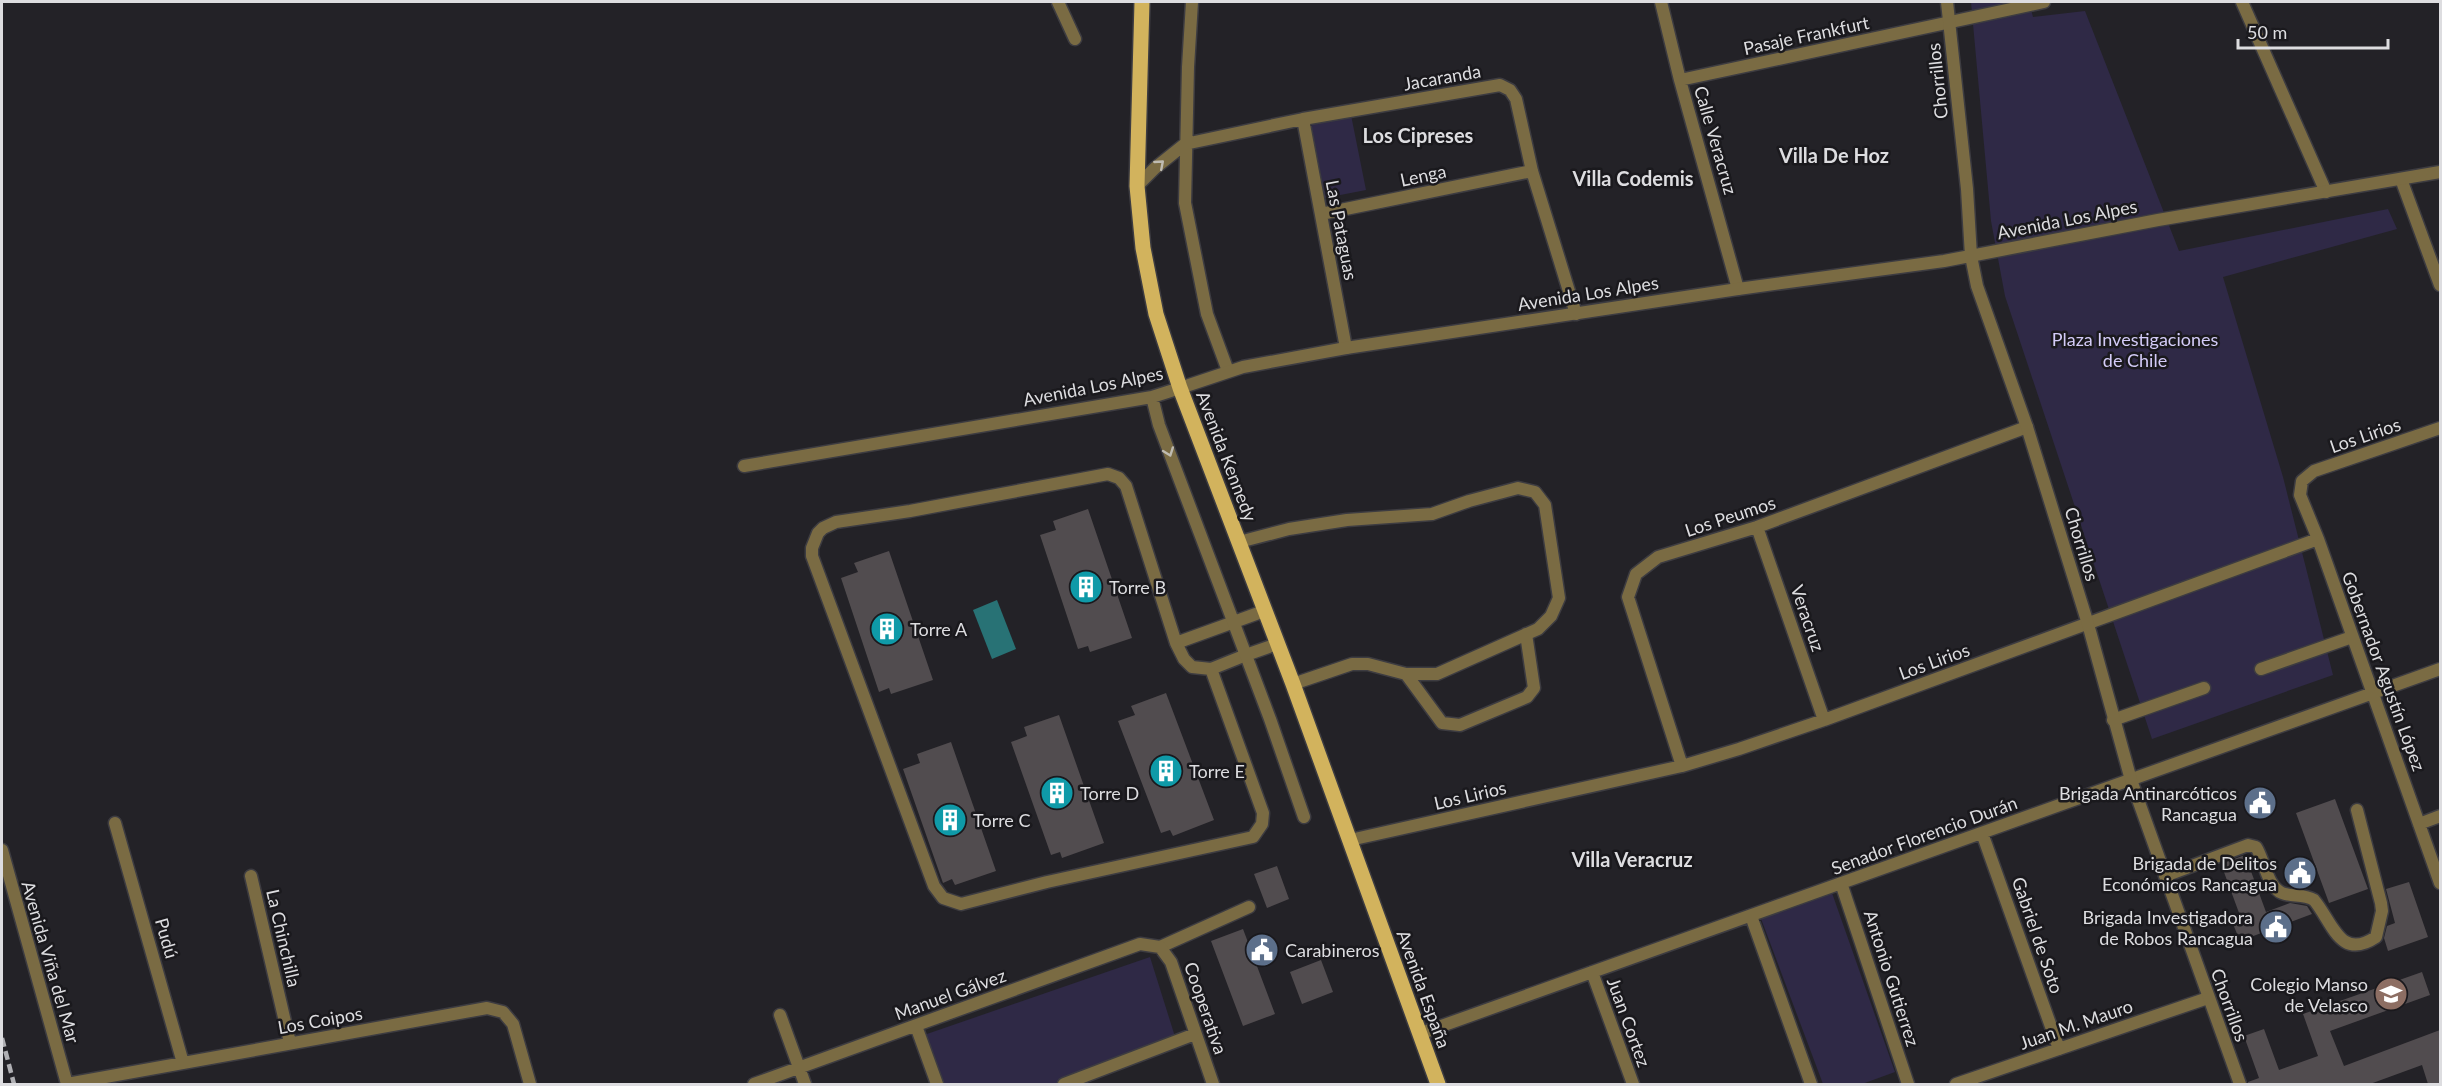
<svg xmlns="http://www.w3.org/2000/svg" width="2442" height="1086" font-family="Lato,sans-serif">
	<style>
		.green { fill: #2f2946 }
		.water { fill: #287275 }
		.building { fill: #514c4f }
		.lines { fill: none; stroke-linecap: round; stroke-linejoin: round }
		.service-casing { stroke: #3d3c41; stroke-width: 15 }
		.minor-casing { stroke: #3d3c41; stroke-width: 15 }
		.tertiary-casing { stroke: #3d3c41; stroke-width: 15 }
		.primary-casing { stroke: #3d3c41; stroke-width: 18 }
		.service { stroke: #7a6b43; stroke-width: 12 }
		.minor { stroke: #7a6b43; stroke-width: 12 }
		.tertiary { stroke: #7a6b43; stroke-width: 12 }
		.primary { stroke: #d2b35d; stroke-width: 15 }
		.rail { stroke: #b0b0b4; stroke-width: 4.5; stroke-dasharray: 9 4.5; stroke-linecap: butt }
		.oneway { stroke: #bfbbb1 }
		.labels { text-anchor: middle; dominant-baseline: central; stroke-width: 5; stroke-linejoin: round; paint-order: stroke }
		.street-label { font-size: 18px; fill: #dddde0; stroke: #1a191d }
		.park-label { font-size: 18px; fill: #d3cbf7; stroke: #1a191d }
		.poi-label { font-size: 18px; fill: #dddde0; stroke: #1a191d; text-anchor: start }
		.neighbourhood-label { font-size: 20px; font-weight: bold; fill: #dddde0; stroke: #1a191d }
	</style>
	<rect width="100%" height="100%" fill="#232227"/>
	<path class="green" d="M1971,2H2029L2033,17L2085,11L2179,251L2388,209L2397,229L2223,277L2283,477L2333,675L2152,739L2005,296L1991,221Z
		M1349,105L1366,190L1325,198L1309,113Z
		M1832,893L1895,1072L1862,1084H1823L1760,916Z
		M1150,957L1177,1043L1063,1084H943L924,1035Z"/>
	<path class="water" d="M997,600L1016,649L992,659L973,610Z"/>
	<path class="building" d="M1088,509L1132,638L1090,652L1088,646L1078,649L1040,535L1056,530L1053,521Z
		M889,551L933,680L891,694L889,688L879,692L841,578L858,572L854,563Z
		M1166,693L1214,820L1173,836L1170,830L1161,833L1118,721L1135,715L1131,706Z
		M1059,715L1104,843L1062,858L1060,852L1051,855L1011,742L1027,736L1024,727Z
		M951,742L996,871L955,885L952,879L943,883L903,769L920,763L917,754Z
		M2335,799L2368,889L2329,903L2296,813Z
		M2245,855L2266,912L2290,903L2307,906L2312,914L2240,941L2233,924L2242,921L2221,864Z
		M1277,866L1289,899L1267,908L1254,874Z
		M2409,882L2428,937L2388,951L2384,938L2387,926L2395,923L2386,889Z
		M1243,929L1275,1014L1243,1026L1211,941Z
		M1321,960L1333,992L1302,1004L1290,972Z
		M2422,972L2430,995L2330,1031L2344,1066L2440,1030V1084H2428L2422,1065L2370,1084H2248V1082L2259,1078L2244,1036L2264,1029L2279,1070L2318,1056L2303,1014Z"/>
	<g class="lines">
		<g class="service-casing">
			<path id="service" d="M1058,2L1075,39
				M1239,542L1289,529L1347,520L1432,514L1469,501L1518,488L1535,492L1545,505L1559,598L1551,616L1538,629L1437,674H1406L1368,664H1352L1293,684
				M1176,643L1234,622
				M1211,669L1263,813L1262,824L1253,837L1047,882L961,904L943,898L934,886L812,556V548L818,533L823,528L836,522L910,511L1108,474L1119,478L1126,486L1176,643L1184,659L1192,667L1211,669L1246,655
				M2261,669L2352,637
				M1406,674L1442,723L1460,725L1527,697L1534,688L1526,634
				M2113,720L2204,688
				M2165,876L2248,845L2256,847C2264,859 2267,887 2282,893C2292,897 2304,894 2314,900C2333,923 2340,961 2376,937L2382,911L2381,903L2357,810
				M1160,947L1249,907"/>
		</g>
		<g class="minor-casing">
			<path id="minor" d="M1192,2L1188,67L1185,203L1207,314L1228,371
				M1661,2L1680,80L1738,289
				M2242,2L2326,192
				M1680,80L2044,2
				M1303,119L1346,348
				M2401,179L2440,285
				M1137,186L1155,168L1185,144L1303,119L1500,85L1510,90L1516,99L1532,171L1576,314
				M1321,214L1532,171
				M1152,397L1159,425L1270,719L1304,817
				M744,466L1152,397L1180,388
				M1757,527L1824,720
				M2318,539L2440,883
				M1234,622L1264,611
				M1246,655L1277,644
				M1682,766L1628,597L1636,574L1658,557L1757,527L2027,427
				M115,823L183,1063
				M2419,824L2440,816
				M1982,833L2059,1049
				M1350,840L1682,766L1739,749L1824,720L2318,539L2300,495L2302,481L2314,471L2440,428
				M2,850L67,1084
				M251,876L290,1043
				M1841,883L1908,1084
				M1751,916L1811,1084
				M1592,972L1633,1084
				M780,1015L805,1084
				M916,1026L937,1084
				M1419,1034L2440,669
				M67,1084L487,1008L503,1012L513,1024L530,1084
				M754,1084L1140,944L1160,947L1171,962L1213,1084
				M1064,1084L1195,1034
				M1956,1084L2208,998"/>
		</g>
		<g class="tertiary-casing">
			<path id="tertiary" d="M1947,2L1967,189L1971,256L1977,286L2027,427L2088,624L2131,780L2240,1084
				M1180,388L1243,367L1346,348L1738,289L1944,261L2158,220L2440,172"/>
		</g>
		<g class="primary-casing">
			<path id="primary" d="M1142,2L1137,186L1143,248L1156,314L1180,388L1293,684L1438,1084"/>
		</g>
		<use href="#service" class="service"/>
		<use href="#minor" class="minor"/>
		<use href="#tertiary" class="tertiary"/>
		<use href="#primary" class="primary"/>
		<path class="rail" d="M2,1038L14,1084"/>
	</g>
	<defs><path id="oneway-chevron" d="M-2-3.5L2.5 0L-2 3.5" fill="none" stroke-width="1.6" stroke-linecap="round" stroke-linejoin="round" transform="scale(1.5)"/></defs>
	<g class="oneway">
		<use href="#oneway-chevron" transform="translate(1160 164) rotate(-41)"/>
		<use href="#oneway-chevron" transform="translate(1169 452) rotate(70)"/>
	</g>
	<defs>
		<g id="building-disc" transform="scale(1.725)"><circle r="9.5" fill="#0f9aa8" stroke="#1a191d"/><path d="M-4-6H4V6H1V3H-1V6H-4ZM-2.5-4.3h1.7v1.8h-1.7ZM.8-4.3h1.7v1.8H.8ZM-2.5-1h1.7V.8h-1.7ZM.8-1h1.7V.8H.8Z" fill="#fff"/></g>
		<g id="civic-disc" transform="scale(1.725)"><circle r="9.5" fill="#5c6f8a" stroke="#1a191d"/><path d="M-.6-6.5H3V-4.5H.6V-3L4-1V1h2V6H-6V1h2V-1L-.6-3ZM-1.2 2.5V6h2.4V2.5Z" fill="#fff"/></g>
		<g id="school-disc" transform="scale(1.725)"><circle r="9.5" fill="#8d6e63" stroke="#1a191d"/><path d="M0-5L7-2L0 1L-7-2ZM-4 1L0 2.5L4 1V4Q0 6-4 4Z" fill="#fff"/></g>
	</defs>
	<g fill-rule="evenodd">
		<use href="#building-disc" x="1086" y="587"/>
		<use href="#building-disc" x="887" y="629"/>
		<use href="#building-disc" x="1166" y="771"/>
		<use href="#building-disc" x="1057" y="793"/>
		<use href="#civic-disc" x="2260" y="803"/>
		<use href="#building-disc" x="950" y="820"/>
		<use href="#civic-disc" x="2300" y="873"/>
		<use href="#civic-disc" x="2276" y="927"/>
		<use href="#civic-disc" x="1262" y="950"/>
		<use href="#school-disc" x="2391" y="994"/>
	</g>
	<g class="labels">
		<g class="street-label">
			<text transform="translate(1806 35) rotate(-12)">Pasaje Frankfurt</text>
			<text transform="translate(1442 77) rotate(-10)">Jacaranda</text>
			<text transform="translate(1937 81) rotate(-96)">Chorrillos</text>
			<text transform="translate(1716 140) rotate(74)">Calle Veracruz</text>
			<text transform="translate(1423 175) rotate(-12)">Lenga</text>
			<text transform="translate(2067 219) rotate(-11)">Avenida Los Alpes</text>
			<text transform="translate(1342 230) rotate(79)">Las Pataguas</text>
			<text transform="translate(1588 293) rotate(-9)">Avenida Los Alpes</text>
			<text transform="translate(1093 386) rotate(-11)">Avenida Los Alpes</text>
			<text transform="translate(2365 435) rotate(-19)">Los Lirios</text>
			<text transform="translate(1227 456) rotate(69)">Avenida Kennedy</text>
			<text transform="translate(1730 516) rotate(-18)">Los Peumos</text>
			<text transform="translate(2082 544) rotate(73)">Chorrillos</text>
			<text transform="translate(1808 618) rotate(71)">Veracruz</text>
			<text transform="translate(1934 661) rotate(-20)">Los Lirios</text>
			<text transform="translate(2384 671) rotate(70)">Gobernador Agustín López</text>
			<text transform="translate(1470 795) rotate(-13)">Los Lirios</text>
			<text transform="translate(1924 835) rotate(-20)">Senador Florencio Durán</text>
			<text transform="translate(2038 935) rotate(71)">Gabriel de Soto</text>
			<text transform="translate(167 938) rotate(74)">Pudú</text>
			<text transform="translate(284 938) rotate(77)">La Chinchilla</text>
			<text transform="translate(51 962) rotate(74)">Avenida Viña del Mar</text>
			<text transform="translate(1892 978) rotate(72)">Antonio Gutierrez</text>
			<text transform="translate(1424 989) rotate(70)">Avenida España</text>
			<text transform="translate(950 994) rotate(-20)">Manuel Gálvez</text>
			<text transform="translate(2230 1005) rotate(70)">Chorrillos</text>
			<text transform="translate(1206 1008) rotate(71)">Cooperativa</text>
			<text transform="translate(320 1020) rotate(-10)">Los Coipos</text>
			<text transform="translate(1629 1022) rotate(70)">Juan Cortez</text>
			<text transform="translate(2076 1024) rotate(-19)">Juan M. Mauro</text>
		</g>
		<g class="park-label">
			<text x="2135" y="339">Plaza Investigaciones<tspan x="2135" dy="21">de Chile</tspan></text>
		</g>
		<g class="poi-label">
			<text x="1109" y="587">Torre B</text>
			<text x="910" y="629">Torre A</text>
			<text x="1189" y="771">Torre E</text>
			<text x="1080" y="793">Torre D</text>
			<text x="2237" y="793" text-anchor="end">Brigada Antinarcóticos<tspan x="2237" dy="21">Rancagua</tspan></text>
			<text x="973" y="820">Torre C</text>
			<text x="2277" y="863" text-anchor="end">Brigada de Delitos<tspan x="2277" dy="21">Económicos Rancagua</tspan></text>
			<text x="2253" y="917" text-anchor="end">Brigada Investigadora<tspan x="2253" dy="21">de Robos Rancagua</tspan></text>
			<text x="1285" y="950">Carabineros</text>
			<text x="2368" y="984" text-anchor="end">Colegio Manso<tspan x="2368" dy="21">de Velasco</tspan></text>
		</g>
		<g class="neighbourhood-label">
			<text x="1418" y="135">Los Cipreses</text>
			<text x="1834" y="155">Villa De Hoz</text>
			<text x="1633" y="178">Villa Codemis</text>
			<text x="1632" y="859">Villa Veracruz</text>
		</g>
	</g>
	<rect width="2442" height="1086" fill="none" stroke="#dddde0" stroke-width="6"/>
	<path d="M2238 39v9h150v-9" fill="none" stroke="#dddde0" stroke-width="3"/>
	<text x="2247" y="39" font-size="18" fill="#dddde0" stroke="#1a191d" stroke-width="4.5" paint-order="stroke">50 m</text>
</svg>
